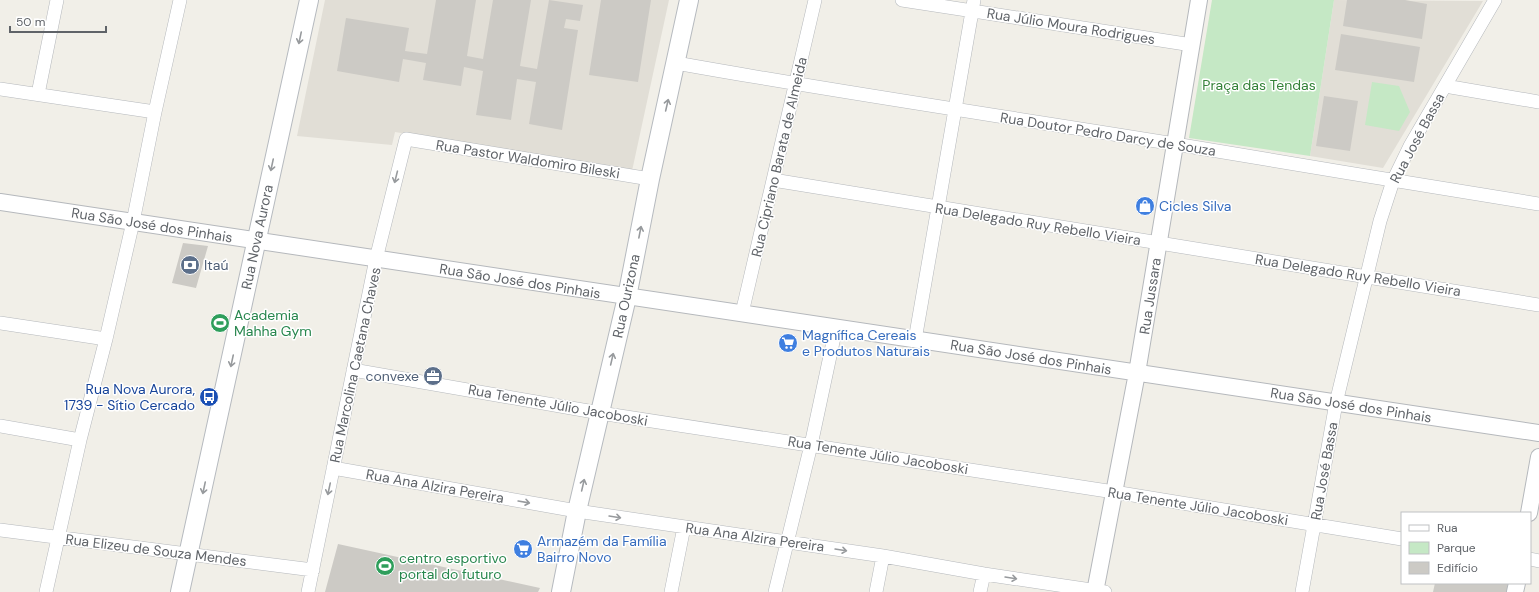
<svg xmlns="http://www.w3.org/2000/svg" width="1539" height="592" font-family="'DM Sans',sans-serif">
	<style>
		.education { fill: #e1ded6 }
		.green { fill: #c5e8c5 }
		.building { fill: #cccac5 }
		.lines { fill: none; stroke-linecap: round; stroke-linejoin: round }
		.minor-casing { stroke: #b5b8bc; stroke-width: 14 }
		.tertiary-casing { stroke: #b5b8bc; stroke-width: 18 }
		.secondary-casing { stroke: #b6babf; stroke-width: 20 }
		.minor { stroke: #fff; stroke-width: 13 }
		.tertiary { stroke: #fff; stroke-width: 16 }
		.secondary { stroke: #fff; stroke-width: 18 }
		.oneway { stroke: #979a9d }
		.labels { text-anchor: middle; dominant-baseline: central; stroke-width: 3; stroke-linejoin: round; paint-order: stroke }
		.street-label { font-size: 14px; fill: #5f6368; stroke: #fff }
		.park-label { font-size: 14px; fill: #348238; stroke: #fff }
		.shop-label { font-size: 14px; fill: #366cbe; stroke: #fff; text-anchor: start }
		.service-label { font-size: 14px; fill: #4e5e75; stroke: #fff; text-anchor: start }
		.leisure-label { font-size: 14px; fill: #27864d; stroke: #fff; text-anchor: start }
		.transit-label { font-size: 14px; fill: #164399; stroke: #fff; text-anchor: end }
	</style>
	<rect width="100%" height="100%" fill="#f1efe8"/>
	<path class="education" d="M325,0H669L632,171L395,132L392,145L297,136Z
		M1334,0L1483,1L1383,168L1310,156Z"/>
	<path class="green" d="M1212,0H1334L1310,156L1189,138Z
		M1372,82L1399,86L1410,112L1399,131L1365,125Z"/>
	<path class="building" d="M436,0H476L467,56L483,59L493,0H531L520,66L537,69L549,0L583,5L580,21L566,19L564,28L578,30L562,130L529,124L536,82L517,79L511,120L476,115L483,71L464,67L461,86L423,80L426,63L403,59L399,82L337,71L346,18L409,28L405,51L427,54Z
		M601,0H651L638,82L589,75Z
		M1347,0H1405L1427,4L1422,39L1343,26Z
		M1341,34L1420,47L1414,82L1335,70Z
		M1324,96L1358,101L1350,151L1316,146Z
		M183,243L208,246L196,288L172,283Z
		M338,544L540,588L538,592H325Z
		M1435,583H1508L1507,592H1433Z"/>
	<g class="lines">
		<g class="minor-casing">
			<path id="minor" d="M902,0L1192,45
				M676,63C842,93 1009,117 1175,144C1296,164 1418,185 1539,204
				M1445,86L1539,102
				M0,89L155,112
				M38,94L57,0
				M773,180C1028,224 1284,262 1539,305
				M742,313L815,0
				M0,323L106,339
				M915,340L974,0
				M353,370L600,413L1114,492L1402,539
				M0,426L80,440
				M333,468L577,511L883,556L984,574L1105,592
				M0,530L313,570
				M1530,559L1539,561
				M46,592L80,440L106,339L133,222L155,112L180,0
				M308,592L376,259L406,139L650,179
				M671,592L684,527
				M775,592L811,445L836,328
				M876,592L883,556
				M980,592L984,574
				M1302,592L1336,403L1380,221L1393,181L1410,146L1495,0"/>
		</g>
		<g class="tertiary-casing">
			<path id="tertiary" d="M0,202L1539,433
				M1529,513L1539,457
				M1095,592L1137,373L1199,0
				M1515,592L1517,583"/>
		</g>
		<g class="secondary-casing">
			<path id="secondary" d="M180,592L309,0
				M561,592L577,511L627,297L650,179L689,0"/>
		</g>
		<use href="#minor" class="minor"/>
		<use href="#tertiary" class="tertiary"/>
		<use href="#secondary" class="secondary"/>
	</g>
	<defs><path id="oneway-shaft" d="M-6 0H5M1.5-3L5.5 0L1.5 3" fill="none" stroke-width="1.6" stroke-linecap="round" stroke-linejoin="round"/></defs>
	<g class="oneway">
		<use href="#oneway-shaft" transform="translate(300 38) rotate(102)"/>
		<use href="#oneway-shaft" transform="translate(667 105) rotate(-77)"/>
		<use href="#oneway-shaft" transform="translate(272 165) rotate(102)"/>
		<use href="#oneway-shaft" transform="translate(396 177) rotate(104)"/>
		<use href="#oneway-shaft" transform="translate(640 232) rotate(-79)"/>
		<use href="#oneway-shaft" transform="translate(612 359) rotate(-77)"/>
		<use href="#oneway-shaft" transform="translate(232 361) rotate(102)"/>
		<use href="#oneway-shaft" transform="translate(583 485) rotate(-77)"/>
		<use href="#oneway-shaft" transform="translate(204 488) rotate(102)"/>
		<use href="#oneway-shaft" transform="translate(329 489) rotate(102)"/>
		<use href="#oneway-shaft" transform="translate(524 502) rotate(10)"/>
		<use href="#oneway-shaft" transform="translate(615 517) rotate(9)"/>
		<use href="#oneway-shaft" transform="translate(841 550) rotate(9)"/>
		<use href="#oneway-shaft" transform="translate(1011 578) rotate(9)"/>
	</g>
	<defs>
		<g id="shop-disc" transform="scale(1)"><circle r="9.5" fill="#3f7fe0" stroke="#fff"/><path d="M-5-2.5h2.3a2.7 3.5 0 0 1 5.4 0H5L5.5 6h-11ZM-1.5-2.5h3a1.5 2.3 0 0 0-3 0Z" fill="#fff"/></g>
		<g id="bank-disc" transform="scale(1)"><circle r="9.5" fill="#5c6f8a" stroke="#fff"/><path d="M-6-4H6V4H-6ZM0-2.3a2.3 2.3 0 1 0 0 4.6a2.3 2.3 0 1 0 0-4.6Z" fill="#fff"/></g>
		<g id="stadium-disc" transform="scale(1)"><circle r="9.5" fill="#2e9e5b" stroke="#fff"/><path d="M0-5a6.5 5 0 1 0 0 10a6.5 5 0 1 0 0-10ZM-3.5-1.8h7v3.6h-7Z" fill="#fff"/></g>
		<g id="supermarket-disc" transform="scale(1)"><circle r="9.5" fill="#3f7fe0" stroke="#fff"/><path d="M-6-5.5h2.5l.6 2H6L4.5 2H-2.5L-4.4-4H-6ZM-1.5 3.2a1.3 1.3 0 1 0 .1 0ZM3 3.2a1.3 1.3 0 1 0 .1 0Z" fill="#fff"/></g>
		<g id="office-disc" transform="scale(1)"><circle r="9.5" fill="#5c6f8a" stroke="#fff"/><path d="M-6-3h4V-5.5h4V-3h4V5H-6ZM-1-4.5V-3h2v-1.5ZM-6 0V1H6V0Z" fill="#fff"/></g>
		<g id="bus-disc" transform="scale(1)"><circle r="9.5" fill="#1a4fb4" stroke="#fff"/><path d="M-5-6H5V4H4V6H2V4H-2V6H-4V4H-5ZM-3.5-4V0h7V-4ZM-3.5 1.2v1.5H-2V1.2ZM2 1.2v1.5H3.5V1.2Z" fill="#fff"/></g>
	</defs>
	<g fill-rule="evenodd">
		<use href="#shop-disc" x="1145" y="206"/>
		<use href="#bank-disc" x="190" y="265"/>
		<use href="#stadium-disc" x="220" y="323"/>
		<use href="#supermarket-disc" x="788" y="343"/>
		<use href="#office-disc" x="433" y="376"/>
		<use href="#bus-disc" x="209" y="397"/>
		<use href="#supermarket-disc" x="523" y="549"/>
		<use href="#stadium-disc" x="385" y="566"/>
	</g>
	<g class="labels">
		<g class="street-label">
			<text transform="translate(1071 26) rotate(9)">Rua Júlio Moura Rodrigues</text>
			<text transform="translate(1108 134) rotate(9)">Rua Doutor Pedro Darcy de Souza</text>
			<text transform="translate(1417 138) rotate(-62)">Rua José Bassa</text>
			<text transform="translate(779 157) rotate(-77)">Rua Cipriano Barata de Almeida</text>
			<text transform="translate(528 159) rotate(9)">Rua Pastor Waldomiro Bileski</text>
			<text transform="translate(1038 224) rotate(9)">Rua Delegado Ruy Rebello Vieira</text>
			<text transform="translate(152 225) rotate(9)">Rua São José dos Pinhais</text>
			<text transform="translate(257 237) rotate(-78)">Rua Nova Aurora</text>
			<text transform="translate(1358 275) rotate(9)">Rua Delegado Ruy Rebello Vieira</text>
			<text transform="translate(520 281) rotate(9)">Rua São José dos Pinhais</text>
			<text transform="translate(626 296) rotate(-78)">Rua Ourizona</text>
			<text transform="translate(1150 296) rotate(-81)">Rua Jussara</text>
			<text transform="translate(1031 357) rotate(9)">Rua São José dos Pinhais</text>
			<text transform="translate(355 365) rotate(-78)">Rua Marcolina Caetana Chaves</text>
			<text transform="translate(558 405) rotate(10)">Rua Tenente Júlio Jacoboski</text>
			<text transform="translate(1351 405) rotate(9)">Rua São José dos Pinhais</text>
			<text transform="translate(878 455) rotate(9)">Rua Tenente Júlio Jacoboski</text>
			<text transform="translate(1324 471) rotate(-80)">Rua José Bassa</text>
			<text transform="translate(435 486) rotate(10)">Rua Ana Alzira Pereira</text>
			<text transform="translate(1198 506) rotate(9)">Rua Tenente Júlio Jacoboski</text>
			<text transform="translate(755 537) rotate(8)">Rua Ana Alzira Pereira</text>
			<text transform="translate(156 550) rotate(7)">Rua Elizeu de Souza Mendes</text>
		</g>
		<g class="park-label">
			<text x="1259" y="85">Praça das Tendas</text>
		</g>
		<g class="shop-label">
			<text x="1159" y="206">Cicles Silva</text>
			<text x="802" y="335">Magnífica Cereais<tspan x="802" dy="16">e Produtos Naturais</tspan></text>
			<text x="537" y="541">Armazém da Família<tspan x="537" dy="16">Bairro Novo</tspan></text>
		</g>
		<g class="service-label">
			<text x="204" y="265">Itaú</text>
			<text x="419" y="376" text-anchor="end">convexe</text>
		</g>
		<g class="leisure-label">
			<text x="234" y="315">Academia<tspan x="234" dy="16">Mahha Gym</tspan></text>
			<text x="399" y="558">centro esportivo<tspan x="399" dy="16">portal do futuro</tspan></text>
		</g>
		<g class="transit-label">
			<text x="195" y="389">Rua Nova Aurora,<tspan x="195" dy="16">1739 - Sítio Cercado</tspan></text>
		</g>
	</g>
	<rect x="1401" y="512" width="130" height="72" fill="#ffffff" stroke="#bfc1c3"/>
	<rect x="1409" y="525" width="20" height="6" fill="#ffffff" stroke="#bfc1c3"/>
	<text x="1437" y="532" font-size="12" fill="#5f6368">Rua</text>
	<rect x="1409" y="542" width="20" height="12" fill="#c5e8c5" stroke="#bfc1c3"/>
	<text x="1437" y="552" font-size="12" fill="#5f6368">Parque</text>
	<rect x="1409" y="562" width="20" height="12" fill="#cccac5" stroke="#bfc1c3"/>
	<text x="1437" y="572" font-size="12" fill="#5f6368">Edifício</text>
	<path d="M10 26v6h96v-6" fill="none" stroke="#5f6368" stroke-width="2"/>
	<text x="16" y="26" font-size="12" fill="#5f6368" stroke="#ffffff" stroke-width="3" paint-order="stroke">50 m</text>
</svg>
